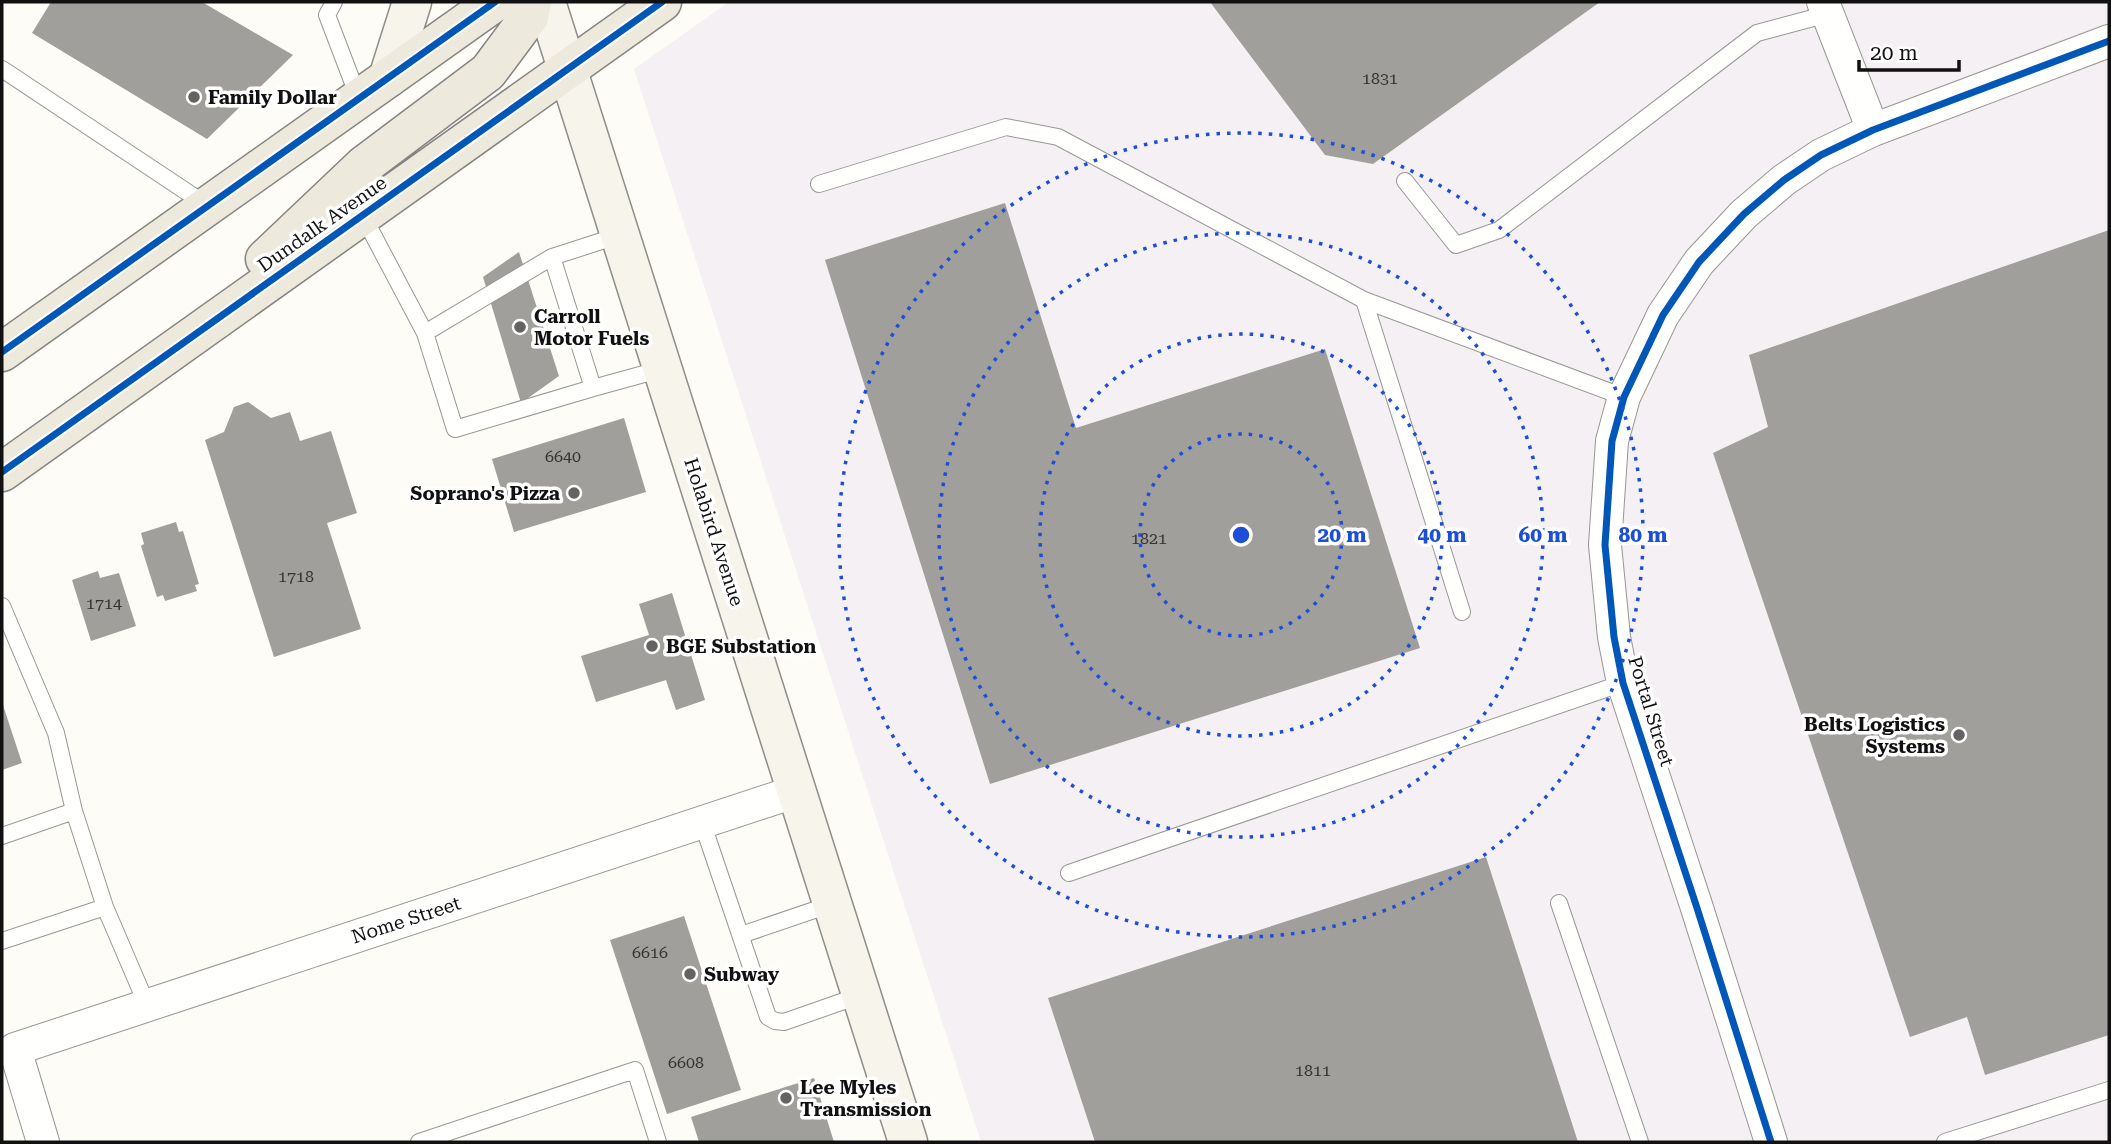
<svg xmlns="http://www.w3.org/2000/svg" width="2111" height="1144" font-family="'Roboto Serif',serif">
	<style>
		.industrial { fill: #f5f0f3 }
		.building { fill: #a19f9c }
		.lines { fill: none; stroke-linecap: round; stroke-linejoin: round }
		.lane-casing { stroke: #979795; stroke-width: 18 }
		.street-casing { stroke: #979795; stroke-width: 34 }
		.secondary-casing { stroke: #8e8d8b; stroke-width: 41 }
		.primary-casing { stroke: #858482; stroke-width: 41 }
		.lane { stroke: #fffffe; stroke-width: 16 }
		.street { stroke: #fffffe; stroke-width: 32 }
		.secondary { stroke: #f6f4eb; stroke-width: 38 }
		.primary { stroke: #ede9dc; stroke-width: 38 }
		.cycleway-casing { stroke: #fff; stroke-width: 11 }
		.cycleway { stroke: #0057b8; stroke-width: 7 }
		.ring { fill: none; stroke: #1d4ed8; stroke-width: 3.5; stroke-dasharray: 3.5 7 }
		.poi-dot { fill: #646362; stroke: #fff; stroke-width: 2.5 }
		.labels { text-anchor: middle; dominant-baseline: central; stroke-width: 7; stroke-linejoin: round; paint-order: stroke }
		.number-label { font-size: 16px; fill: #353434 }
		.poi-label { font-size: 19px; font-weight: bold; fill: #111; stroke: #fff; text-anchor: start }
		.street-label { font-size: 19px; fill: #111; stroke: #fff }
		.centre { fill: #1d4ed8; stroke: #fff; stroke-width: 3.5 }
		.ring-label { font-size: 21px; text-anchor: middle; font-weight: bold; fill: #1d4ed8; stroke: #fff; stroke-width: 7; stroke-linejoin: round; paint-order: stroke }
	</style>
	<rect width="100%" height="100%" fill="#fdfcf7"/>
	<path class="industrial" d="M729,2H2109V1142H981L634,69Z"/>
	<path class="building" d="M51,2H202L293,55L207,139L32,33Z
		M1210,2H1600L1373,164L1325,155Z
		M1005,203L1076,428L1325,349L1420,648L990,784L825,260Z
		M2109,230V1035L1985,1075L1967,1017L1910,1037L1713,453L1768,427L1749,355Z
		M519,252L559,376L521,403L483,277Z
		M248,402L271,418L290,412L300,441L331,431L357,513L327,523L361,629L274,657L205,440L224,432L234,407Z
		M624,418L646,492L514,532L492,459Z
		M176,522L179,532L183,531L199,584L195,585L197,591L165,601L163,595L157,597L141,546L144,544L141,533Z
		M98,571L100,578L119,573L136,626L91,641L72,580Z
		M672,593L705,700L676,710L666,680L596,702L581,656L649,635L639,604Z
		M2,702L22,763L2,770Z
		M1486,857L1578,1142H1095L1048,998Z
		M684,916L741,1090L667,1114L610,940Z
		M814,1078L834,1142H699L691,1117Z"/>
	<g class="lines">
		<g class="lane-casing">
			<path id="lane" d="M334,2L327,15L359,99
				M2,69L208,206
				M1405,181L1456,245L1499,230L1757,33L1828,14
				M819,184L1006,127L1058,137L1364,300L1624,397
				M362,214L425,333L552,257L620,235
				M552,257L593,388L662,369
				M1364,300L1462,612
				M425,333L455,429L593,388
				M2,606L56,733L74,811L2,836
				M74,811L105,907L147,1005
				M702,822L768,1017L775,1021L784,1022L861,995
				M1069,873L1623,683
				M1559,903L1640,1142
				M741,935L832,904
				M2,941L105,907
				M419,1142L635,1070L658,1142
				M1945,1142L2109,1090"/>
		</g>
		<g class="street-casing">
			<path id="street" d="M1823,2L1873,130
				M43,1142L15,1049L797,791
				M1771,1142L1697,908L1623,683L1614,637L1605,545L1612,441L1624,397L1663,315L1699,262L1744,214L1784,180L1821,155L1873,130L2109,41"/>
		</g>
		<g class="secondary-casing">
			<path id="secondary" d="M546,2L908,1142
				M388,78L412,2"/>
		</g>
		<g class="primary-casing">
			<path id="primary" d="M265,259L363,166L488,72L529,17L532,2
				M2,352L495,2
				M2,472L662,2"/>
		</g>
		<use href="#lane" class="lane"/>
		<use href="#street" class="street"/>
		<use href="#secondary" class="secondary"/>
		<use href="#primary" class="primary"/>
		<g class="cycleway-casing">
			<path id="cycleway" d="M2,352L495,2
				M2,472L662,2
				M1771,1142L1697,908L1623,683L1614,637L1605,545L1612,441L1624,397L1663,315L1699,262L1744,214L1784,180L1821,155L1873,130L2109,41"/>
		</g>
		<use href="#cycleway" class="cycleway"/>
	</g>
	<g class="ring">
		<circle cx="1241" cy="535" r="101"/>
		<circle cx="1241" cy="535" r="201"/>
		<circle cx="1241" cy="535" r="302"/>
		<circle cx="1241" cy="535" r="402"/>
	</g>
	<g class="poi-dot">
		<circle cx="194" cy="97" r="7"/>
		<circle cx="520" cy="327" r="7"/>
		<circle cx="574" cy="493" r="7"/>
		<circle cx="652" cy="646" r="7"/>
		<circle cx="1959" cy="735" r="7"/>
		<circle cx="690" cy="974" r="7"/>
		<circle cx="786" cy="1098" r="7"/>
	</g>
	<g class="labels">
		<g class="number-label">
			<text x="1380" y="78">1831</text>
			<text x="563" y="456">6640</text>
			<text x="1149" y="538">1821</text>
			<text x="296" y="576">1718</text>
			<text x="104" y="603">1714</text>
			<text x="650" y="952">6616</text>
			<text x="686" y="1062">6608</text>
			<text x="1313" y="1070">1811</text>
		</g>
		<g class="poi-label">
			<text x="208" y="97">Family Dollar</text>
			<text x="534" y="316">Carroll<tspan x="534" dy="22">Motor Fuels</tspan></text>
			<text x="560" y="493" text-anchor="end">Soprano's Pizza</text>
			<text x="666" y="646">BGE Substation</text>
			<text x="1945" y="724" text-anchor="end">Belts Logistics<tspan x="1945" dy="22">Systems</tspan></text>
			<text x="704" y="974">Subway</text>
			<text x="800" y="1087">Lee Myles<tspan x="800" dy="22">Transmission</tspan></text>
		</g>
		<g class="street-label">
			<text transform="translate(322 224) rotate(-35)">Dundalk Avenue</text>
			<text transform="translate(714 532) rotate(72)">Holabird Avenue</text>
			<text transform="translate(1651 711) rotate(73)">Portal Street</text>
			<text transform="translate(406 920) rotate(-18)">Nome Street</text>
		</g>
	</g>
	<circle cx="1241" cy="535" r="10" class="centre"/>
	<g class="ring-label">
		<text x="1342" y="542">20 m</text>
		<text x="1442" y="542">40 m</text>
		<text x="1543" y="542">60 m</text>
		<text x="1643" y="542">80 m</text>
	</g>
	<rect width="2111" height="1144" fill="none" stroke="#111111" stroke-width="7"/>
	<path d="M1859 60v10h100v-10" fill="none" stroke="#111111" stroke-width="3.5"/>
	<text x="1870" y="60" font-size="21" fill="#111111" stroke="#ffffff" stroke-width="5" paint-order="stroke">20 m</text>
</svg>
